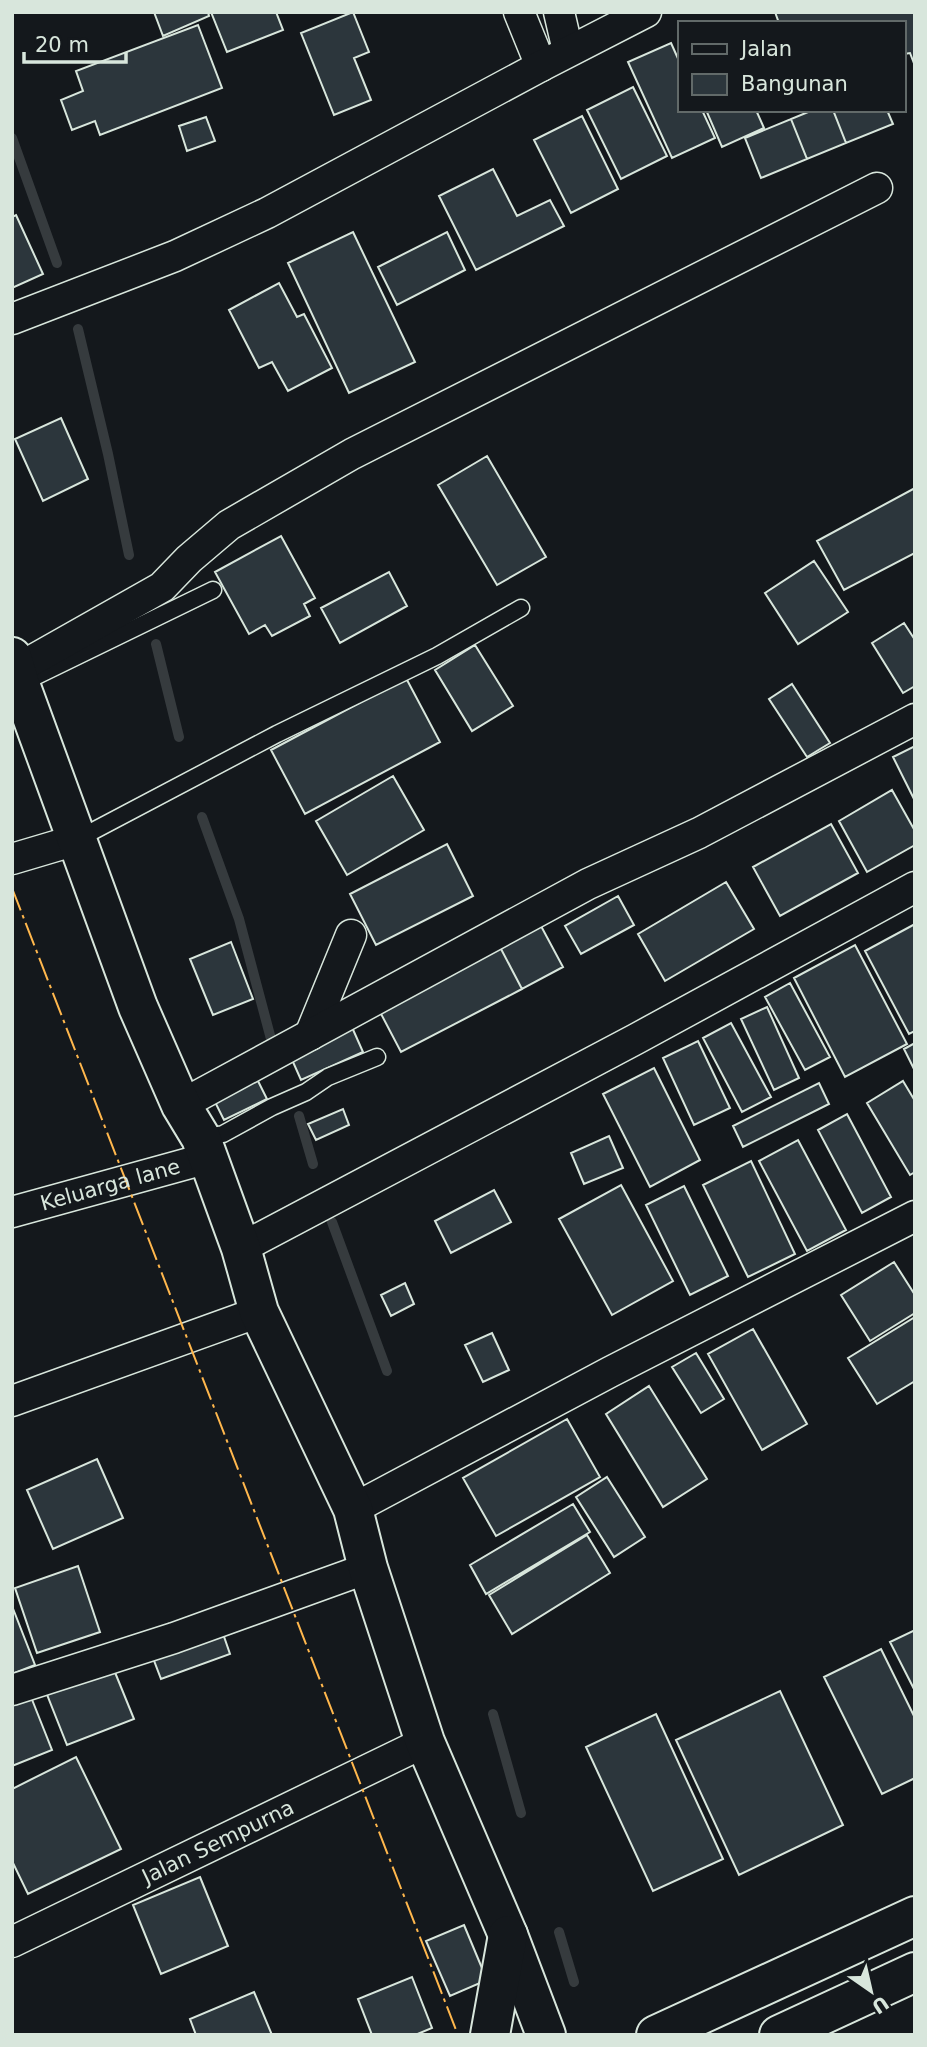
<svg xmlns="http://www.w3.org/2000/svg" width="927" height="2047" font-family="'DejaVu Sans',sans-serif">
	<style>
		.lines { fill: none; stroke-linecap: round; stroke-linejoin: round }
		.stream { stroke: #363b3e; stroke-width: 10 }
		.building { fill: #2c363c; stroke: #d8e6dc; stroke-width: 2 }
		.service-casing { stroke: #d8e6dc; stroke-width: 19 }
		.minor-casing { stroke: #d8e6dc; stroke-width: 33 }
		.tertiary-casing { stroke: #d8e6dc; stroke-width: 42 }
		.primary-casing { stroke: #d8e6dc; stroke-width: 42 }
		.service { stroke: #14181c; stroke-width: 16 }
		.minor { stroke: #14181c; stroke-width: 30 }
		.tertiary { stroke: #14181c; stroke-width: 38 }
		.primary { stroke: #14181c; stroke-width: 38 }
		.power { stroke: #ffb74d; stroke-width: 2; stroke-dasharray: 24 5 3.5 5; stroke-linecap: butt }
		.labels { text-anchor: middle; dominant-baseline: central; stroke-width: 5; stroke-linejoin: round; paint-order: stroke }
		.street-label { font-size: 21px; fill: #d8e6dc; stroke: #14181c }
	</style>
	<rect width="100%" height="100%" fill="#14181c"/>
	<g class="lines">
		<path class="stream" d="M12,138L57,263
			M78,329L108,454L129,555
			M156,644L179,737
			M202,817L239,919L271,1039
			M299,1116L313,1164
			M332,1222L387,1371
			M493,1714L521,1813
			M559,1932L574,1982"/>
	</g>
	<path class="building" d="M154,12H208L209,16L163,36Z
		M211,12H276L283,30L227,52Z
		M353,12L369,52L354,58L371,100L334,115L301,33Z
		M775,12H915V66L910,53L904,54V23H779Z
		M198,25L222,88L100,135L95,121L72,130L61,100L83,91L76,71Z
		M671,43L680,63V110H702L715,138L672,158L628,62Z
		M633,87L667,156L621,179L587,110Z
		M706,110H756L764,128L722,147Z
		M813,110H833L846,143L807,159L791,119Z
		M833,110H887L893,124L846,143Z
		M582,116L618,189L571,213L534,140Z
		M206,117L215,141L187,151L179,126Z
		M791,119L807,159L761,178L745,138Z
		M493,169L517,216L550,200L564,226L476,270L439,196Z
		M16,215L43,274L12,288V217Z
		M353,232L415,362L349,393L288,263Z
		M447,232L465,270L397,305L378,267Z
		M279,283L297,317L304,314L332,368L288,391L272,362L259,368L229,310Z
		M61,418L88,479L43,501L15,439Z
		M487,456L546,557L497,585L438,485Z
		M915,488V553L844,590L817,541Z
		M281,536L315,598L304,604L310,616L272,636L265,625L249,634L215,572Z
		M814,561L848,612L798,644L765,593Z
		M389,572L407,606L340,643L321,608Z
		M904,623L915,640V686L903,693L872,643Z
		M475,645L513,706L472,731L435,670Z
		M406,678L440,742L305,814L271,750Z
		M792,684L830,743L807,757L769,699Z
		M915,746V801L893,757Z
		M393,776L424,830L347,875L316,821Z
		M892,790L915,831V845L867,872L839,821Z
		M831,824L858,873L780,916L753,867Z
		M447,844L473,896L376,945L350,894Z
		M726,882L754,929L665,981L638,934Z
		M618,896L634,925L581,954L565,926Z
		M915,924V1031L909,1034L865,951Z
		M541,926L563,967L522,989L500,947Z
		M231,942L253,999L213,1015L190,959Z
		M855,945L907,1044L845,1077L794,978Z
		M500,947L522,989L401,1052L379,1010Z
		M790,983L830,1057L805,1070L765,997Z
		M767,1007L799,1078L774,1090L741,1019Z
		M731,1023L771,1097L742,1112L703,1038Z
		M351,1025L363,1052L301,1080L289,1053Z
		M698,1041L730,1108L694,1125L663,1058Z
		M915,1043V1071L904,1049Z
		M654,1068L700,1160L650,1187L603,1094Z
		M256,1077L267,1099L224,1120L213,1098Z
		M903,1081L915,1101V1172L910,1175L867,1103Z
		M819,1083L829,1104L743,1147L733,1126Z
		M343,1109L349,1125L316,1140L308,1124Z
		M847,1114L891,1197L862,1213L818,1130Z
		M609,1136L623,1168L584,1184L571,1153Z
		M798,1140L846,1230L807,1251L759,1161Z
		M751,1161L795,1254L748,1277L703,1185Z
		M621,1185L673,1281L612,1315L559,1219Z
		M684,1186L728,1276L690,1295L646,1205Z
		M494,1190L511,1222L451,1253L435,1221Z
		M894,1262L915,1295V1313L870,1341L841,1295Z
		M405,1283L414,1304L391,1316L381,1295Z
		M915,1317V1381L877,1404L848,1358Z
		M753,1329L807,1424L762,1450L708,1354Z
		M492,1333L509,1370L483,1382L465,1345Z
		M696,1353L724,1399L701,1413L672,1367Z
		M649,1386L707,1479L663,1507L606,1414Z
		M567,1419L600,1477L496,1536L463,1478Z
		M97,1459L123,1518L53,1549L27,1490Z
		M607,1477L645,1537L614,1557L576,1497Z
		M573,1504L590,1532L486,1594L470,1565Z
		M587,1535L610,1573L512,1634L489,1595Z
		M78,1566L100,1632L37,1653L15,1588Z
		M12,1606L35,1665L12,1674Z
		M220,1625L230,1654L161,1679L150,1650Z
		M915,1630V1691L890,1642Z
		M881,1649L915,1718V1778L882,1794L824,1677Z
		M112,1665L134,1719L67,1745L46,1692Z
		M780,1691L843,1825L739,1875L676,1740Z
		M29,1692L52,1750L12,1766V1699Z
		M656,1714L723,1859L653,1891L586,1747Z
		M76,1757L121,1849L28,1894L12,1861V1789Z
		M200,1877L228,1946L161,1974L133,1905Z
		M464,1925L487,1980L450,1996L426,1941Z
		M412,1977L432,2028L415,2035H372L358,1999Z
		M254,1992L272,2035H196L190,2019Z"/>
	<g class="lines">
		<g class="service-casing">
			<path id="service" d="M20,684L213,590
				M76,840L277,734L437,656L521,608
				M201,1138L223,1134L272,1107L306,1092L328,1077L377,1057"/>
		</g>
		<g class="minor-casing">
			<g id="minor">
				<path d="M519,12L541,66"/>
				<path d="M559,12L568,51"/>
				<path d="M12,319L175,256L267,213L541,66L646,12"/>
				<path d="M17,669L162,587L189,559L229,525L352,454L877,188"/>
				<path d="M12,859L76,840"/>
				<path d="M310,1035L351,935"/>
				<path d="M181,1105L588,884L699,833L915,719"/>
				<path id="s1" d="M12,1212L208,1158"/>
				<path d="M241,1248L636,1039L915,887"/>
				<path d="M12,1401L259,1312"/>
				<path d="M353,1509L610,1372L915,1216"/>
				<path d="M12,1690L174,1638L368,1568"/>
				<path id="s2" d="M12,1942L425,1742"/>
			</g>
		</g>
		<g class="tertiary-casing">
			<path id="tertiary" d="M12,657L20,684L138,1007L181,1105L201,1138L241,1248L259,1312L353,1509L368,1568L425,1742L508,1935L546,2035"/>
		</g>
		<g class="primary-casing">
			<path id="primary" d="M490,2035L508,1935
				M656,2035L915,1916
				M779,2035L915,1972"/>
		</g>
		<use href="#service" class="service"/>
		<use href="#minor" class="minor"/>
		<use href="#tertiary" class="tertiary"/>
		<use href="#primary" class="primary"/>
		<path class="power" d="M12,888L458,2035"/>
	</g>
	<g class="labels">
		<g class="street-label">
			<text stroke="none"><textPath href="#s1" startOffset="102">Keluarga lane</textPath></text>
			<text stroke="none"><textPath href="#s2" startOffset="229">Jalan Sempurna</textPath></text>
		</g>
	</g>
	<rect width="927" height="2047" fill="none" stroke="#d8e6dc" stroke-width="28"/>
	<rect x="678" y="21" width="228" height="91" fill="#14181c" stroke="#626a69" stroke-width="2"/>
	<rect x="692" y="44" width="35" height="10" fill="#14181c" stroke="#626a69" stroke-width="2"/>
	<text x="741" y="56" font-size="21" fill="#d8e6dc">Jalan</text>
	<rect x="692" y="74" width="35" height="21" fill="#2c363c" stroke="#626a69" stroke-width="2"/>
	<text x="741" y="91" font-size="21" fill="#d8e6dc">Bangunan</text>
	<g transform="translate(871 1991) rotate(146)" stroke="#14181c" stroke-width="5" paint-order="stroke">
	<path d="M0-5L12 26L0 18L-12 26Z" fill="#d8e6dc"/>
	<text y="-10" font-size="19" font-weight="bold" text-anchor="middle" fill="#d8e6dc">U</text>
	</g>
	<path d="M24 52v10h102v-10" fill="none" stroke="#d8e6dc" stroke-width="3.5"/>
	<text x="35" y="52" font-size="21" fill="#d8e6dc" stroke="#14181c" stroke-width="5" paint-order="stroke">20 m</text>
</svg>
